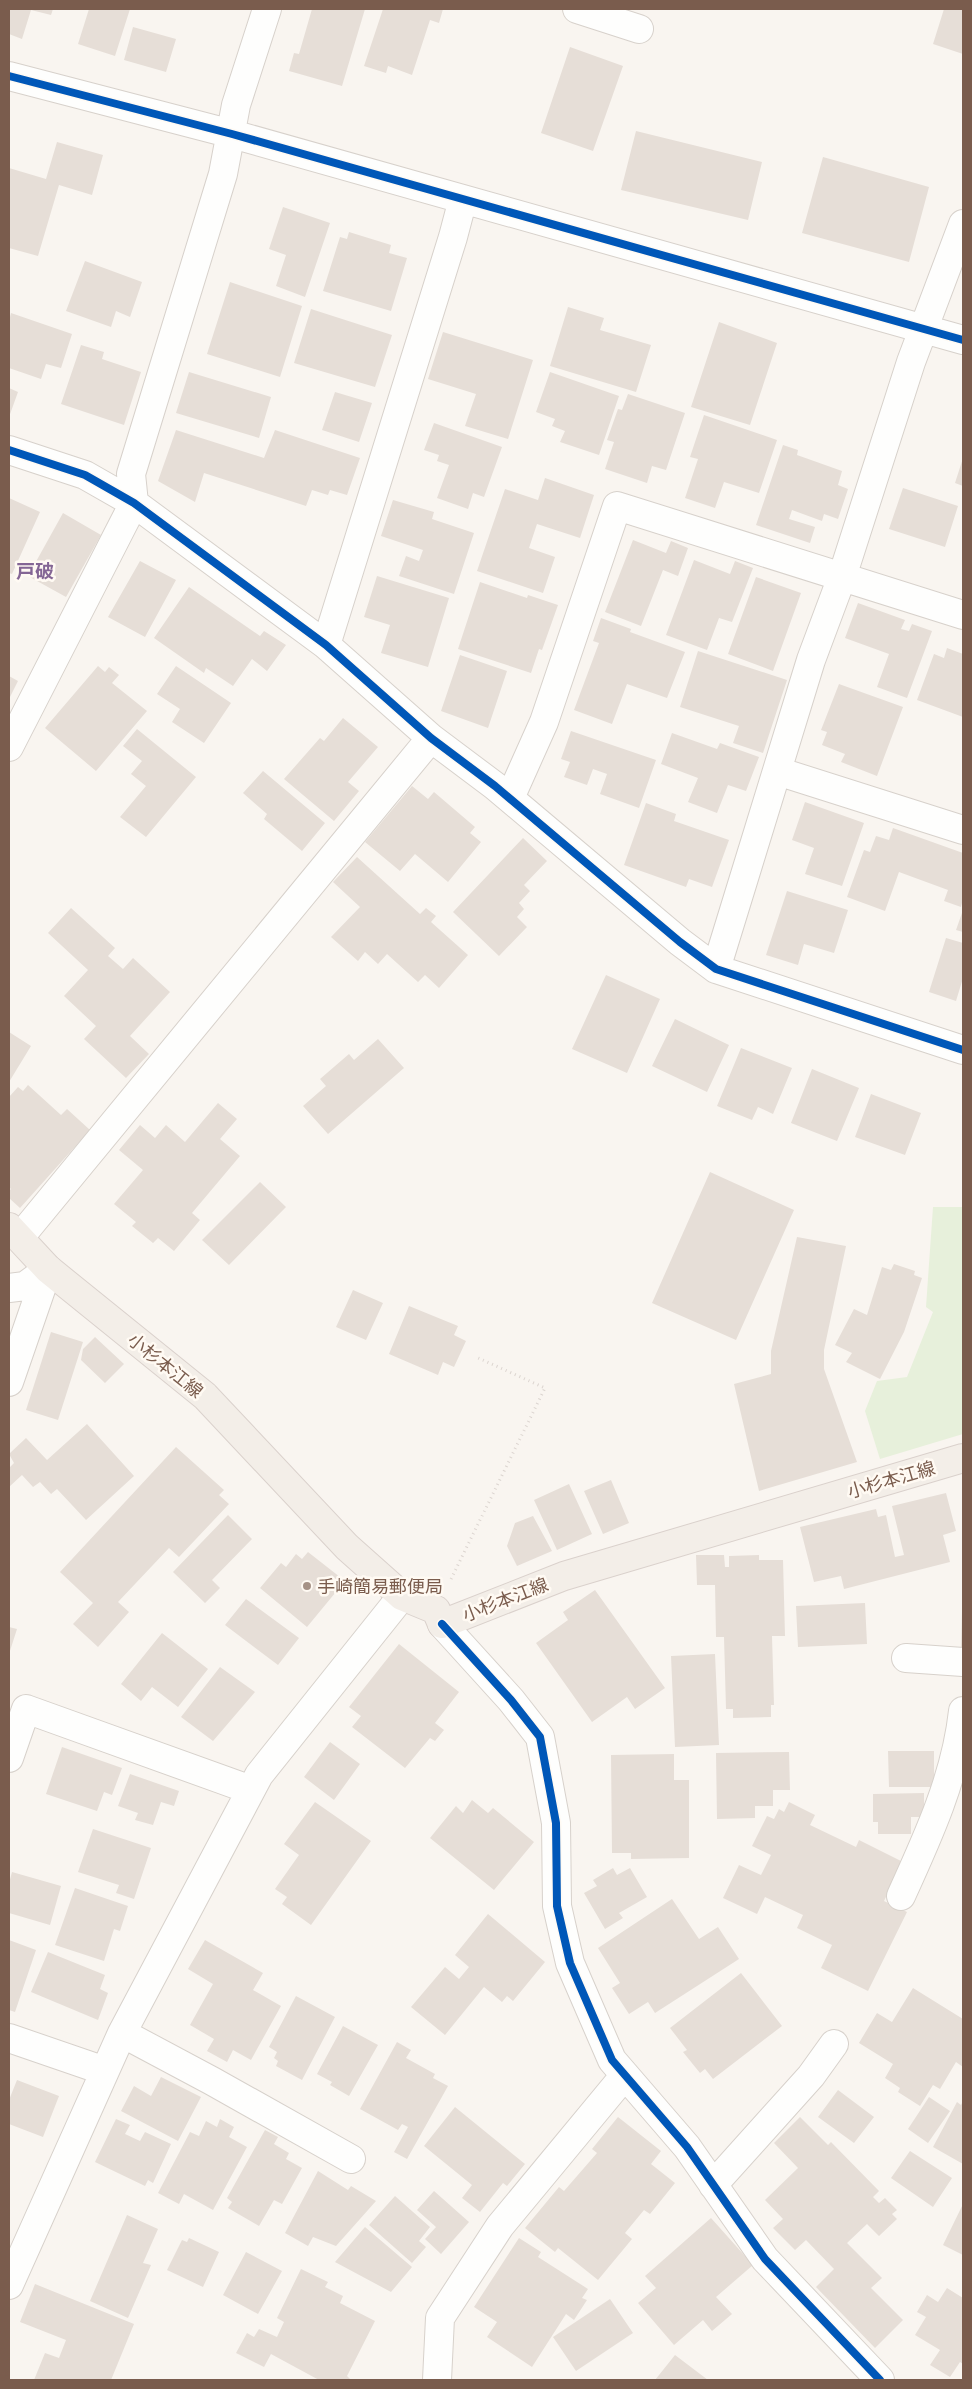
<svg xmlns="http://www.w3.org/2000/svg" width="972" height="2389" font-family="'Open Sans','Noto Sans JP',sans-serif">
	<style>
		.green { fill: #e7f0db }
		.building { fill: #e6ded7 }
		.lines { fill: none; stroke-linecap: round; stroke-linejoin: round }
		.minor-casing { stroke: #d7d1cb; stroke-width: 30 }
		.major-casing { stroke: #dad1cc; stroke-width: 30 }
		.path { stroke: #dcd5d0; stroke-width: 3; stroke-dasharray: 1 4; stroke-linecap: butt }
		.minor { stroke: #fefefd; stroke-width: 28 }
		.major { stroke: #f3eee8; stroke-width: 28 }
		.cycleway-casing { stroke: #fffaf3; stroke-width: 11 }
		.cycleway { stroke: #0057b8; stroke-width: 8 }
		.poi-dot { fill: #a69286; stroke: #fffaf3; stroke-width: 2 }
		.labels { text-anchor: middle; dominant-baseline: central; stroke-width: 5; stroke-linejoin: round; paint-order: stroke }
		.street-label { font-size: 18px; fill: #7a5c4d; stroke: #fffaf3 }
		.poi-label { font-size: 18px; fill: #7a5c4d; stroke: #fffaf3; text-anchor: start }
		.neighbourhood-label { font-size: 19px; font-weight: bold; fill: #846695; stroke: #fffaf3 }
	</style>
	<rect width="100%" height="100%" fill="#f9f5f0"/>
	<path class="green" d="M933,1207H963V1434L880,1459L865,1411L877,1381L907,1377L933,1312L926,1307Z"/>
	<path class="building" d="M9,9H53L51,15L31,10L22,39L9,34Z
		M89,9H130L115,56L78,44Z
		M312,9H365L342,86L289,71L294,53L299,54Z
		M383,9H443L439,23L430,20L412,75L388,66L386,73L364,66Z
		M944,9H963V54L933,44Z
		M133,27L176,39L166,72L124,60Z
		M570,47L623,66L593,151L541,133Z
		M636,131L762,162L748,220L621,190Z
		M57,142L103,155L92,195L59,185L38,256L9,248V168L46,179Z
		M823,157L929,187L909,262L802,233Z
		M283,207L330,223L305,297L276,286L286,255L269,249Z
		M349,232L391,245L389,253L407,258L391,311L323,291L340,237L347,239Z
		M85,261L142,282L130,317L116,311L111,327L66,311Z
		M230,282L302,306L280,377L207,354Z
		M568,307L604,318L600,330L651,345L636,392L550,366Z
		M311,309L392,335L375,387L294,363Z
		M11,313L72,334L61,368L46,364L41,379L9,368V321Z
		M719,322L777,343L750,425L691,407Z
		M443,332L533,360L508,439L465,426L476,394L428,379Z
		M81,345L104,352L102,359L141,372L124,425L61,404Z
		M189,372L271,397L259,438L176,413Z
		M550,372L619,396L599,455L560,442L565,431L552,426L555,419L536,412Z
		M9,388L18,392L9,417Z
		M335,392L372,403L359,442L322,430Z
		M628,394L685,413L666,470L652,466L647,483L605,469L614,442L607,440L618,409L622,410Z
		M704,415L777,440L759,493L724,482L715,508L685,498L698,459L690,457Z
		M434,423L502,447L484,497L473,493L468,509L437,498L449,465L437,461L439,455L424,450Z
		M176,430L264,458L275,430L360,458L347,495L330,490L328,495L312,490L306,506L204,473L195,502L158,481Z
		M783,445L798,450L797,455L842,471L838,485L848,489L838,519L824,514L822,521L792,510L789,519L815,527L810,543L756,525Z
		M963,458V486L955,483Z
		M545,478L594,495L580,538L537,524L529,548L555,557L543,593L477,571L505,489L538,500Z
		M903,488L958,506L945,547L889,529Z
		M9,498L40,512L12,574L9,573Z
		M393,500L434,512L432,519L474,533L454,594L399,576L406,556L419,561L423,550L381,536Z
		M63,513L101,535L66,597L28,576Z
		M633,540L666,553L671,541L688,548L678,576L663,570L641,626L605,612Z
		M694,560L730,574L735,561L753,568L732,622L719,618L707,650L666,635Z
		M140,561L176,580L145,637L108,617Z
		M377,576L449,598L428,667L381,653L390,625L364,617Z
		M756,577L801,593L773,671L728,654Z
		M480,582L527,598L528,595L558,605L542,650L539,649L531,673L458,649Z
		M189,587L260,636L264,631L286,645L267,671L252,659L233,686L206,668L204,673L154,638Z
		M858,603L905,620L901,629L909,631L912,624L932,631L907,698L877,687L889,654L845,638Z
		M601,618L631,629L630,632L685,652L667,698L627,684L612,724L574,710L599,643L593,641Z
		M947,648L963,654V717L917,700L934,654L944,658Z
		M698,651L787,680L763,753L733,743L739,726L680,707Z
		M460,655L507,671L488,728L441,711Z
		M98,666L105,672L109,667L119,675L112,683L147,711L96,771L45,728Z
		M176,666L231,703L204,743L172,722L180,709L157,694Z
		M9,676L18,681L9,699Z
		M839,684L903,707L877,776L841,762L845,754L822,745L827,732L821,730Z
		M343,718L378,747L348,782L359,791L334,821L284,779L320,738L324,741Z
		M137,729L196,777L146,837L120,817L146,786L131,774L142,761L123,746Z
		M571,731L656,760L639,808L600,794L607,774L593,769L587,785L564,777L570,762L561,759Z
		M672,733L717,749L720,743L759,757L746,791L728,785L717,813L688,802L698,778L661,764Z
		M263,771L325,823L302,851L264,819L267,814L243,793Z
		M412,786L428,799L434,792L475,827L470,833L481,842L448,882L415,854L400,871L365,842Z
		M805,802L864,823L842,886L805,874L814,848L792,840Z
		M646,803L676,814L674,821L729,840L712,887L689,879L686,887L624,865Z
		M893,828L963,853V899L961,907L944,901L948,890L899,872L885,911L847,897L864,850L870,852L876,836L889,840Z
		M523,838L547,861L524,885L530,891L519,903L524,909L517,917L527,927L499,956L453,912Z
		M357,857L420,914L426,908L436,916L431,922L468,955L439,988L425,975L418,982L387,954L378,964L365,952L358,961L331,937L360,907L333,882Z
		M787,891L848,910L834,953L804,944L798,965L766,955Z
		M71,908L115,948L108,956L123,969L133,958L170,992L130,1036L149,1054L126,1078L84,1039L96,1026L64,996L88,970L48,933Z
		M963,910V932L956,930Z
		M946,938L963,943V978L956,1001L929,992Z
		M606,975L660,999L627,1073L572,1049Z
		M675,1019L729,1045L707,1092L652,1066Z
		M9,1032L31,1046L9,1082Z
		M378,1039L404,1068L328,1134L303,1106L326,1086L320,1079L349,1054L354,1060Z
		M741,1048L792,1068L773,1114L758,1107L752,1120L717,1106Z
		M812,1069L859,1088L837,1141L791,1123Z
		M28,1085L61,1115L67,1109L90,1130L20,1208L9,1198V1191L11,1189L9,1187V1097L18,1087L23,1091Z
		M871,1094L921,1113L905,1155L855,1137Z
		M218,1103L237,1119L220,1139L240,1156L192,1213L200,1220L174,1251L158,1238L153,1243L132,1226L136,1222L114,1204L143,1170L119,1150L140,1125L155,1138L166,1125L185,1142Z
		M710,1172L794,1210L736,1340L652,1303Z
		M260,1182L286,1207L229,1265L202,1240Z
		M797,1237L846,1246L824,1350V1369L857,1462L759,1491L734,1384L771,1374V1351Z
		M894,1264L915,1271L914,1275L922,1278L904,1332L880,1379L846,1362L852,1353L835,1345L854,1309L867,1315L882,1267L891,1270Z
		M353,1290L383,1303L366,1340L336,1327Z
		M409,1306L458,1326L454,1335L466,1341L454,1367L443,1362L438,1375L389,1354Z
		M51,1332L83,1342L58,1420L26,1410Z
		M95,1337L124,1364L105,1383L81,1360L83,1349Z
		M87,1424L134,1476L86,1520L57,1489L51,1494L40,1482L33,1487L22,1475L9,1487V1468L14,1463L9,1454L26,1438L47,1460Z
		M176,1447L224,1490L219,1495L229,1504L179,1557L169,1548L118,1602L129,1612L98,1647L73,1624L93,1603L60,1572Z
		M611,1480L629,1523L603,1534L584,1491Z
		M569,1484L592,1534L557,1550L534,1500Z
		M946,1493L956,1531L943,1535L950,1562L844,1589L841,1576L814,1582L800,1527L876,1509L878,1517L886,1515L895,1557L904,1555L892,1506Z
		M228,1515L252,1539L212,1580L220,1588L205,1603L173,1572Z
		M533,1516L552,1551L517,1566L507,1546L515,1523Z
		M308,1552L345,1581L307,1627L260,1588L281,1563L286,1567L296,1554L302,1559Z
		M696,1555H724L725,1567H729V1556L759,1555V1560H783L785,1636H772L774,1705H771V1717L733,1718V1709H726L724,1637H716L715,1585H697Z
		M595,1590L665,1688L635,1709L627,1697L592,1722L536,1643L568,1620L563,1612Z
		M246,1599L299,1638L278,1665L225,1625Z
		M865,1603L867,1644L798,1647L796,1606Z
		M962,1611L963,1612V1647H961Z
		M9,1627L17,1629L9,1654Z
		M162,1633L208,1669L178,1707L152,1687L141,1701L121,1684Z
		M399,1644L459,1692L435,1723L444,1730L435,1741L430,1738L405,1768L352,1727L361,1716L349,1707Z
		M715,1654L719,1745L675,1747L671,1656Z
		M220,1667L255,1692L213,1741L181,1717Z
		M330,1742L360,1764L334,1800L304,1777Z
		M62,1747L122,1768L112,1795L104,1792L97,1811L46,1794Z
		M888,1751H934V1787H889Z
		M789,1752L790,1790H773V1806H755V1818L717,1819L716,1753Z
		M674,1754V1780H689V1858L631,1859V1853H612L611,1755Z
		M130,1774L179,1791L174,1806L161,1802L153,1825L135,1820L138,1813L118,1806Z
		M924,1793V1817H911V1834H878V1822H873V1794Z
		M472,1800L488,1813L493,1808L534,1842L494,1890L430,1838L456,1806L463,1813Z
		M315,1802L371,1841L311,1925L282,1904L287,1897L275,1889L299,1855L284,1844Z
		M789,1802L815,1815L810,1825L856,1847L859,1840L903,1862L884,1901L907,1912L868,1991L821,1968L832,1945L797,1928L803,1915L765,1897L757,1914L723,1898L739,1865L761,1875L771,1855L752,1846L767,1816L774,1819L779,1809L784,1812Z
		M93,1829L151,1848L134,1899L116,1893L119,1885L78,1872Z
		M613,1868L617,1875L630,1868L647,1897L619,1913L623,1918L605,1929L584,1893L597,1886L593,1880Z
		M12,1872L61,1886L50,1925L9,1913V1883Z
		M75,1888L128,1906L120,1931L114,1929L104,1961L55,1945Z
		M672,1899L699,1939L718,1927L739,1959L655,2013L648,2002L629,2014L612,1988L620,1983L598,1948Z
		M488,1914L545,1962L513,2001L507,1996L502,2002L484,1987L445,2035L411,2007L445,1967L459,1979L469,1967L455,1955Z
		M9,1940L36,1950L15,2012L9,2010Z
		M205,1940L263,1973L253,1990L281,2006L251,2060L233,2050L227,2062L207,2051L214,2039L190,2025L213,1984L188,1969Z
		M48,1952L105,1975L100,1989L108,1993L98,2020L31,1992Z
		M741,1973L782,2026L713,2079L705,2069L700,2073L683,2052L687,2050L670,2028Z
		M913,1988L963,2019V2067L956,2062L940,2089L933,2085L920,2106L898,2092L900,2088L885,2078L893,2064L859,2043L877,2013L892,2022Z
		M296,1996L335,2017L302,2080L276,2066L278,2061L274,2058L277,2052L269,2047Z
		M343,2026L378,2045L349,2096L330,2085L332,2082L317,2074Z
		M397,2042L411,2050L406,2058L435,2074L433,2078L448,2086L407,2159L394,2152L408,2127L402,2124L398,2130L360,2109Z
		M161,2077L201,2097L178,2141L121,2111L134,2086L151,2096Z
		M17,2080L59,2096L43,2137L9,2124V2100Z
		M838,2090L874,2117L854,2143L818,2117Z
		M929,2097L950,2111L928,2143L908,2129Z
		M963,2101V2164L933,2147L957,2102L961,2105Z
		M455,2107L525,2164L507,2186L503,2183L480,2212L462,2198L472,2185L424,2146Z
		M618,2117L661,2151L651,2164L675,2183L650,2214L644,2210L625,2233L632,2239L598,2280L558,2248L555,2252L525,2228L559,2187L564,2191L597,2153L592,2149Z
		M800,2117L828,2145L831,2142L879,2191L873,2197L879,2203L885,2198L897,2210L892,2214L897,2219L879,2236L867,2224L847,2243L882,2278L871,2288L903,2320L875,2348L816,2287L834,2269L806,2240L795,2250L773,2228L783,2219L765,2200L798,2168L774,2143Z
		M116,2119L130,2125L125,2134L140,2141L145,2132L171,2144L153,2183L148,2180L145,2186L95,2162Z
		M220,2119L234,2127L229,2137L247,2147L213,2210L184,2194L179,2204L158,2193L190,2132L199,2136L206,2121L217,2127Z
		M265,2130L278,2137L274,2144L289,2153L286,2159L302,2168L282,2204L274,2200L259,2226L228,2208L232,2202L227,2198Z
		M910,2151L952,2178L933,2207L891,2178Z
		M318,2171L348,2190L351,2186L376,2201L336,2246L313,2237L308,2246L285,2233Z
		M434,2191L469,2222L441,2254L425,2239L436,2227L417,2210Z
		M395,2196L430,2227L419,2241L426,2247L412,2263L369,2225Z
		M963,2204V2255L943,2245Z
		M127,2215L158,2229L143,2263L151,2265L128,2318L90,2301Z
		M711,2218L753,2265L716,2297L732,2314L712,2331L703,2320L674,2345L638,2303L656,2288L645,2276Z
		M365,2227L412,2267L391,2292L335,2262Z
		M189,2238L219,2252L203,2287L167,2270L182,2240L187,2242Z
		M519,2238L541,2252L538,2257L588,2289L582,2298L587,2300L574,2320L566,2314L532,2367L487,2337L497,2322L474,2307Z
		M246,2252L282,2271L258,2314L223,2295Z
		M301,2269L328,2282L325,2287L343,2296L340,2303L375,2321L347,2376L351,2380H319L271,2354L264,2367L236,2353L247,2333L254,2337L259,2329L277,2337L284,2322L277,2318Z
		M35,2284L134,2324L111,2380H34L45,2353L59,2358L66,2340L20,2322Z
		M947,2288L963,2298V2364L960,2362L950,2377L930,2365L940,2350L915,2335L926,2317L917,2312L927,2295L938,2302Z
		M610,2299L633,2333L576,2371L553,2337Z
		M675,2355L708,2380H655Z"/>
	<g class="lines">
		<g class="minor-casing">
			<path id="minor" d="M577,9L639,29
				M9,76L232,134L963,340
				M9,450L85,475L134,503L326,645L431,738L495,786L680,942L716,969L963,1050
				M326,645L453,237L463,199
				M9,747L134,503L131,474L223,174L236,105L267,9
				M777,771L963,830
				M510,798L544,722L617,506L963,615
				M716,969L811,660L842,577L911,362L963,224
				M20,1237L431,738
				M9,1288L25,1286L48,1269
				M9,1382L48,1269
				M442,1624L511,1700L540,1737L556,1823L557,1906L570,1963L612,2060L687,2147L765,2259L880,2380
				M906,1658L963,1662
				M9,1758L26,1709L251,1790
				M901,1896C928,1837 956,1776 963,1711
				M122,2033L212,2081L351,2159
				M9,2038L105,2071
				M713,2185L811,2076L834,2044
				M9,2285L122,2033L259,1775L402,1596
				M437,2380L440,2318L500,2226L625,2075"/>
		</g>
		<g class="major-casing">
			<path id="major" d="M9,1227L48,1269L205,1396L347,1547L402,1596L436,1610L442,1624L564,1576L963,1458"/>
		</g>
		<path class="path" d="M451,1579L545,1388L476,1357"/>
		<use href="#minor" class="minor"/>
		<use href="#major" class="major"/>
		<g class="cycleway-casing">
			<path id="cycleway" d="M9,76L232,134L963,340
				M9,450L85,475L134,503L326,645L431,738L495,786L680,942L716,969L963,1050
				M442,1624L511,1700L540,1737L556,1823L557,1906L570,1963L612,2060L687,2147L765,2259L880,2380"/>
		</g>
		<use href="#cycleway" class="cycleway"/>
	</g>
	<circle class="poi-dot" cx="307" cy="1586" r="5"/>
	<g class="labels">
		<g class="street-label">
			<text transform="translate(166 1365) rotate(39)">小杉本江線</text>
			<text transform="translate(891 1479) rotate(-16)">小杉本江線</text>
			<text transform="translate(505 1599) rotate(-21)">小杉本江線</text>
		</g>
		<g class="poi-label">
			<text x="317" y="1586">手崎簡易郵便局</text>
		</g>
		<g class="neighbourhood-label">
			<text x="35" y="571">戸破</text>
		</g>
	</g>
	<rect width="972" height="2389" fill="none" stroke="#7a5c4d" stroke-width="20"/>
</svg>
